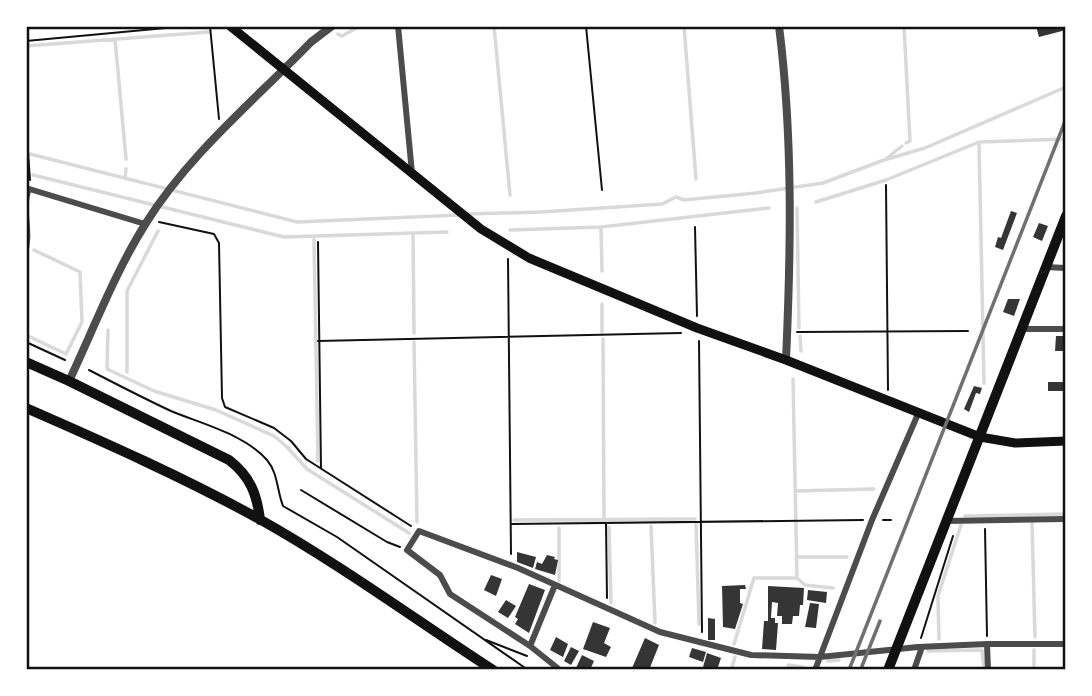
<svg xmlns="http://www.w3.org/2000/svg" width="1092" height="696" font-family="Figtree,sans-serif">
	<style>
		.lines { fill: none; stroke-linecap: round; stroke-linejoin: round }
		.stream { stroke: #d9d9d9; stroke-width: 3.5 }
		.building { fill: #353535 }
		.path { stroke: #111; stroke-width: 2 }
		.service { stroke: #4c4c4c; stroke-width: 2.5 }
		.minor { stroke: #4c4c4c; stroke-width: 6 }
		.tertiary { stroke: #4c4c4c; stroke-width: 8 }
		.secondary { stroke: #111; stroke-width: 9 }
		.primary { stroke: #111; stroke-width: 10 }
		.rail { stroke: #707070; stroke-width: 3.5 }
		.neatline { fill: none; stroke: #111; stroke-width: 2.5 }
	</style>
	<rect width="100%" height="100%" fill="#fff"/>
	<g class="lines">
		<path class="stream" d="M494,26L510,195
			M684,26L696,179
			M904,26L910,141L906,143
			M253,27L259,26
			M338,34L342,36L360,26
			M115,39L126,159
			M26,46L209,32
			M979,143L984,383
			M26,153L297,222L460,215
			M887,158L902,146
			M26,172H27
			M33,175L284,237L447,232
			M125,178L126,169
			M816,202L886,180L979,142L1066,139
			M797,208L799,328
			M467,214L541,212L662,204L676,197L684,200L756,193L823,183L884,160L925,148L1066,87
			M601,228L602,271
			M510,230L601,227L769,208
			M413,234L414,333
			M314,239L318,461
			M602,304V332
			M108,330L107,369L154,391L216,410L274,436L286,446L307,469L409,533
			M26,335L66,354L82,322L80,272L34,250
			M800,336L801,351
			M603,339L604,520
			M414,342L417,522
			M127,372V291L158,231
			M795,491L874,489
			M965,516L1066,514
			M514,520L695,519
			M1032,523L1035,637
			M696,524L699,624
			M651,526L655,623
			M609,527L611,603
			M797,557H847
			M797,578L805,585L833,588
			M559,581V528
			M939,639L938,596L961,525
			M734,644L754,578H797L793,379
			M1034,650V670
			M928,651L982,650L984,670
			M828,661L839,660
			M788,665L803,667L802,670
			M731,670L735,657"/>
	</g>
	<path class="building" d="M1036,26H1066V30L1039,37Z
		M1011,211L1017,213L1003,250L995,247L998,237L1001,238Z
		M1039,223L1048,226L1042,241L1033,237Z
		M1008,299H1020L1014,316L1003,312Z
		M1056,336H1066V351H1055Z
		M1048,382H1066V391H1048Z
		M974,386L982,388L980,394L976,393L969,412L964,409Z
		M517,552L536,557L533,568L517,562Z
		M547,555L555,557L554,559L558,560L555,575L535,569L537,562L542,564Z
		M491,575L502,579L496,596L484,590Z
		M529,584L545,590L529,633L515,624L518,619L515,617Z
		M745,585L746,589H740V603L743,604L735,629L723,627L722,586Z
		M768,586L804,588L803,605H800L799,616H793L792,624H782V616H777L778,603L772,602L771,618H775V623H778L776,650L762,649L764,621H768Z
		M808,590L827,592L826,603L807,600Z
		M506,600L516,606L508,618L498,612Z
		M810,603L819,604L816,628L805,627Z
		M708,618L715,619V640H708Z
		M593,622L610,628L604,643L611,647L606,657L583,649Z
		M556,637L568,644L563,657L550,650Z
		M645,638L659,645L649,670H635L632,668Z
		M571,647L579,651L571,665L564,661Z
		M692,648L706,652L703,662L689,657Z
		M707,653L721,658L717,670H706L703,667Z
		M582,655L594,661L590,670L576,668Z"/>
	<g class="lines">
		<path class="path" d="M210,26L219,119
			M586,26L602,190
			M26,41L187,26
			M26,125L30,180
			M886,185L888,390
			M159,222L214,234L219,243L222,398L225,407L274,428L291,441L306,459L411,526
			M695,227L697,316
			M318,242L321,468
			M508,259L511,554
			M797,332L968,331
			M318,341L681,333
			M699,341L702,632
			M26,342L65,360
			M89,370C116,384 143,398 171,411C202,424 244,434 267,460C278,473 277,491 283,506L337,537L528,670
			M301,490L387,542L400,547
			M883,520H891
			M511,524L863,520
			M606,524L607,598
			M985,529L987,636
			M921,638L953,536
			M486,640L527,656"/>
		<path class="service" d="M26,255C34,233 23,211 30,190"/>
		<path class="minor" d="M398,26L412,173
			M26,188L145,224
			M1045,267L1066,268
			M1022,329H1066
			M947,521L1066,519
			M987,644L988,670
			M530,646L555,585
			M560,670L530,646L450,594L440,575L407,550L419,531L518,568L660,632L751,655L820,657L918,647L987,644H1066
			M815,670L872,520L918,414
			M914,670L922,647"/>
		<path class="tertiary" d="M779,26C793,137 791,249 786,360
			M69,381C94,328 115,272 146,223C189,154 255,100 311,42L332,26"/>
		<path class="secondary" d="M230,26L481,229L529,258L697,328L786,360L980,437L1015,443L1066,441"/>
		<path class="primary" d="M26,362L69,381L229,460C250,476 257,494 260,520
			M26,408C104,442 187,479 261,520C341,565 416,620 493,670
			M888,670L1066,216"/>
		<path class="rail" d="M862,666L880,621
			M849,670L1066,119"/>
	</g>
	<rect width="1092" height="696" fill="none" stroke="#ffffff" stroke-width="56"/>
	<rect x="28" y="28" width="1036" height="640" class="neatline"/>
</svg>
